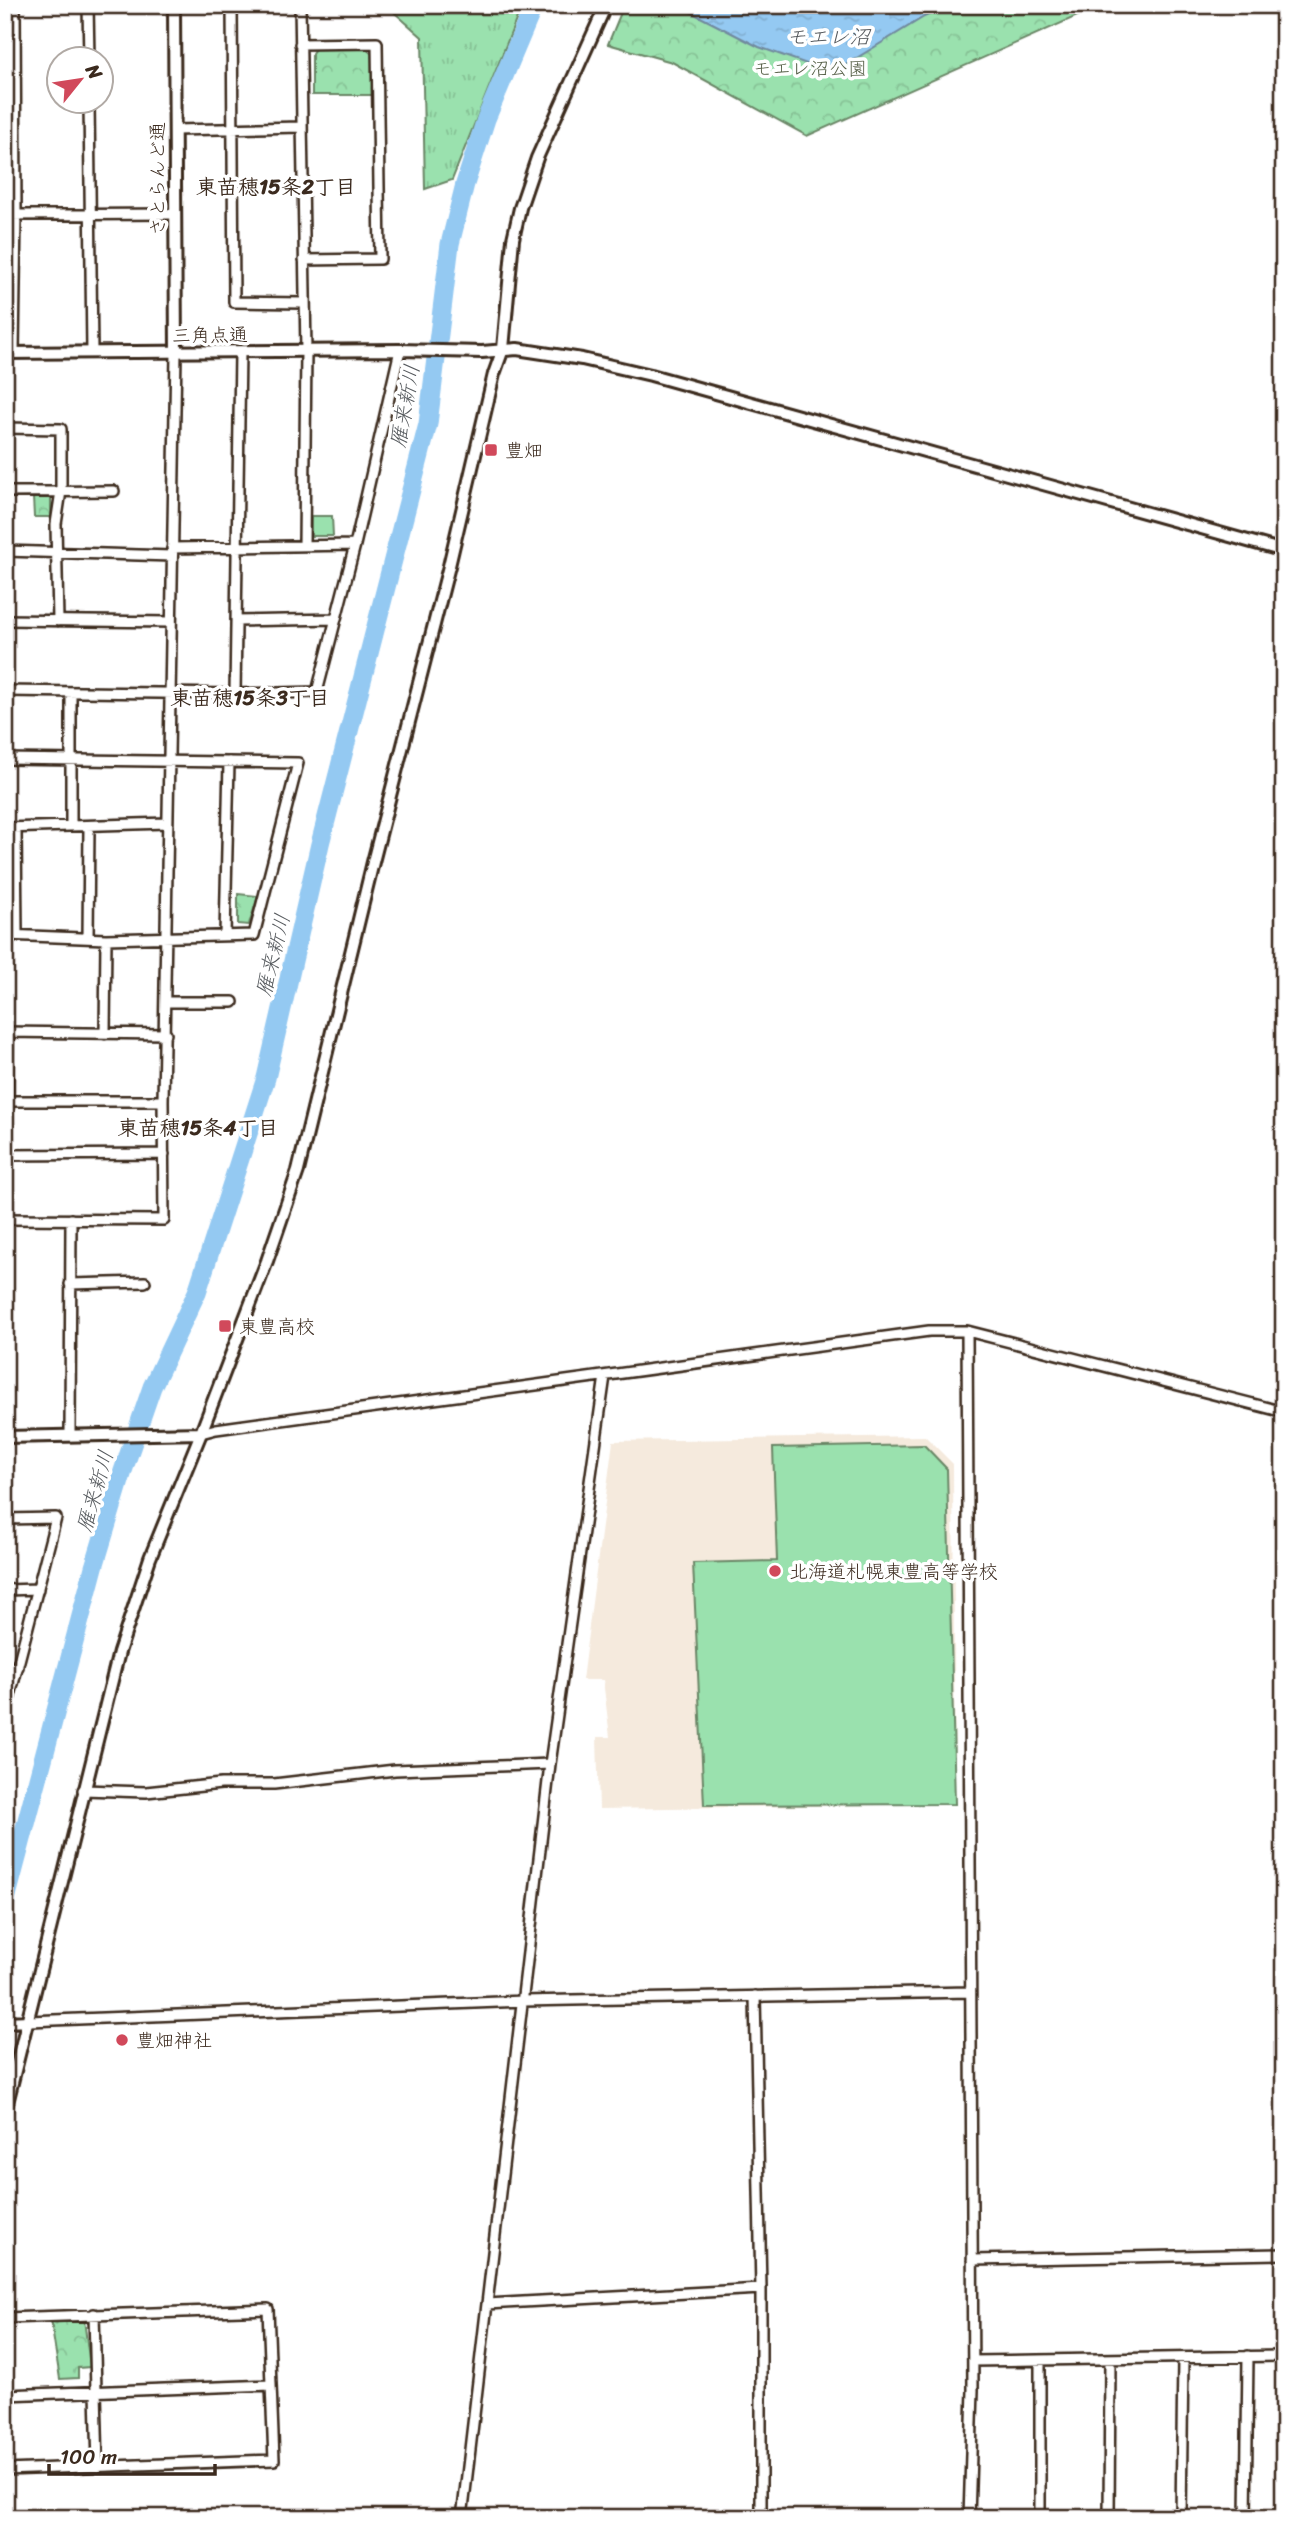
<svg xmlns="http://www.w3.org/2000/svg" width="1289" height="2523" font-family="Sriracha,'Klee One',sans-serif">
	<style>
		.built { fill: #f5eadd }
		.grass { fill: url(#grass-tufts); stroke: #6a8666; stroke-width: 2 }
		.forest { fill: url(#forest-crowns); stroke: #6a8666; stroke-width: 2 }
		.pitch { fill: #9ae1ae; stroke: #6a8666; stroke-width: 2 }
		.water { fill: url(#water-ripples); stroke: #70899d; stroke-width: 2 }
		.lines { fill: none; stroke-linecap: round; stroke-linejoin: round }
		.river { stroke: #94c9f2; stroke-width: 19 }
		.minor-casing { stroke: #3b2a1e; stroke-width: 14 }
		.tertiary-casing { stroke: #3b2a1e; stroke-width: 16 }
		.minor { stroke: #fff; stroke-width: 9 }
		.tertiary { stroke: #fff; stroke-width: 10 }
		.poi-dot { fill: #d1495b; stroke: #fff; stroke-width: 2.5 }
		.labels { text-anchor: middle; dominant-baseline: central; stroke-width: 7; stroke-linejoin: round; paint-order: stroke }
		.park-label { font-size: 19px; fill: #586149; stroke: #fff }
		.street-label { font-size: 19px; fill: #3b2a1e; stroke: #fff }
		.poi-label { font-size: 19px; fill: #3b2a1e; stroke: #fff; text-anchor: start }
		.water-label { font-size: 21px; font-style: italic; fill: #565a5e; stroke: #fff }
		.neighbourhood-label { font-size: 21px; font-weight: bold; fill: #3b2a1e; stroke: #fff }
	</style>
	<defs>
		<pattern id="grass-tufts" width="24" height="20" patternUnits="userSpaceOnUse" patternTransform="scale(1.75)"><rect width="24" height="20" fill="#9ae1ae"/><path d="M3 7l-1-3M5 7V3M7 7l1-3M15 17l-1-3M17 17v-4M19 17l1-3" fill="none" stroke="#86c195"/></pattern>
		<pattern id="forest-crowns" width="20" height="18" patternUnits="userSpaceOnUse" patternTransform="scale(1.75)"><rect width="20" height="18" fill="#9ae1ae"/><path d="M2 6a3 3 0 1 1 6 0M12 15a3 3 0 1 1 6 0" fill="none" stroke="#86c195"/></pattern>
		<pattern id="water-ripples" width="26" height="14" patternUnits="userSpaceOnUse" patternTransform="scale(1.75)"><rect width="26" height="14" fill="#94c9f2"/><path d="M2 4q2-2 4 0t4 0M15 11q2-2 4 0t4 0" fill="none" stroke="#80adcf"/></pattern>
	</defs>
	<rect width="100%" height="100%" fill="#fff"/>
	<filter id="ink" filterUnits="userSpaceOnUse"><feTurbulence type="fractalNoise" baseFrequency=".0143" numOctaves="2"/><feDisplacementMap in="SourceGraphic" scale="14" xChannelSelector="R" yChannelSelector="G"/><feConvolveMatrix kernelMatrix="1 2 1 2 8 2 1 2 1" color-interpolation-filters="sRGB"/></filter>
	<g filter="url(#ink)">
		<path class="built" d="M925,1436L953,1464L955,1804L599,1809L597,1737H610L603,1680H582L613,1441Z"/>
		<path class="grass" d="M386,5H522L452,180L425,189L422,37Z"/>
		<path class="forest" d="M624,5H1102L807,136L672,62L608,44Z
			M316,48H365L372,54V95H312V53Z
			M33,497L51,498V517H34Z
			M311,516H332L333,536H311Z
			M238,894L258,896L249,925L238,924Z
			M84,2319L90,2367L78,2368V2378L60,2379L51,2322Z"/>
		<path class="pitch" d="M924,1445L947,1469L955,1804L704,1805L693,1563L777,1561L773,1448Z"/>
		<path class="water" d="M677,5H949L924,17L832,73L759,47Z"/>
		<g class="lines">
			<path class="river" d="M5,1903L94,1567L123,1471L152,1387L197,1292L266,1078L320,844L428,424L450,244L465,184L486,119L534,5"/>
			<g class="minor-casing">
				<path id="minor" d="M88,5L89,60
					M232,5L234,302L304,303
					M300,5L306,351L304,545
					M300,44L377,43L380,259L304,260
					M89,102L92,352
					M175,130L301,127
					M5,215L174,214
					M14,353L16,215L15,5
					M5,428L61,429V491L56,524L58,621
					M5,492L114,491
					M172,548L355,545
					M5,551L172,556
					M5,620L171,622
					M236,621L336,619
					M5,691L235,694L317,692L355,545L400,350
					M235,694L240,352
					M5,759L298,763L254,935L106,939L5,935
					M71,826V692
					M5,828L167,823
					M16,828L17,935
					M225,935L229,762
					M88,938L89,827
					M166,1002H233
					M5,1032L166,1034
					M105,1034L106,939
					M7,1101H163
					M6,1155L164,1154
					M5,1179L8,1032
					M5,1219L164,1220L163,1101L176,353
					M70,1284L145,1282
					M967,1331L973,2390L969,2518
					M201,1433L216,1429L929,1331H967L1284,1412
					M70,1435L71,1219
					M5,1519L56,1518L5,1715
					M5,1590L38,1589
					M5,1668L18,1667
					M83,1790L146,1792L221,1784H274L395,1770L550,1764
					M755,1996L761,2289V2518
					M29,2021L523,2001L970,1992
					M972,2260L1284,2254
					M487,2304L761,2289
					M94,2314L98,2467
					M5,2318L268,2309L274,2460L5,2470
					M1040,2360V2518
					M973,2361L1284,2356
					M5,2395L271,2385
					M462,2518L550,1764L605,1376
					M1109,2518L1110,2359
					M1181,2518L1183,2358
					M1246,2518L1248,2356"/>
			</g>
			<g class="tertiary-casing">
				<path id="tertiary" d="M174,5L176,353
					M5,353L400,350L482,352L517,349L582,359L651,375L1284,551
					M5,1437L201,1433
					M5,2022L29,2021
					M5,2111L119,1652L150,1558L201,1433L267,1261L298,1171L373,862L449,566L494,374L503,349L513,239L520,208L537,158L606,5"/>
			</g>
			<use href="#minor" class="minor"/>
			<use href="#tertiary" class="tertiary"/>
		</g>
	</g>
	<g class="poi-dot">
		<rect x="484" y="443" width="14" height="14" rx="3.5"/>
		<rect x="218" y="1319" width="14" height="14" rx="3.5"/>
		<circle cx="775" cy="1571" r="7"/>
		<circle cx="122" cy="2040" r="7"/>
	</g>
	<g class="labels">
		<g class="park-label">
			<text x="810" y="68">モエレ沼公園</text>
		</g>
		<g class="street-label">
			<text transform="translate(157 179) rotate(-90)">さとらんど通</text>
			<text transform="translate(210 335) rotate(-1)">三角点通</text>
		</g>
		<g class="poi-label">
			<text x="505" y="450">豊畑</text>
			<text x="239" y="1326">東豊高校</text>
			<text x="789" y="1571">北海道札幌東豊高等学校</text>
			<text x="136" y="2040">豊畑神社</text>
		</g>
		<g class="water-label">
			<text x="828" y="37">モエレ沼</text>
			<text transform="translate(405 406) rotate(-80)">雁来新川</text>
			<text transform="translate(273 955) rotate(-76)">雁来新川</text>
			<text transform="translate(95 1491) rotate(-74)">雁来新川</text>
		</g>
		<g class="neighbourhood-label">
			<text x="276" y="187">東苗穂15条2丁目</text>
			<text x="250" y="698">東苗穂15条3丁目</text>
			<text x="198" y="1128">東苗穂15条4丁目</text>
		</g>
	</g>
	<rect width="1289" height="2523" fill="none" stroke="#fff" stroke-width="28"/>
	<rect x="14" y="14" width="1261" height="2495" fill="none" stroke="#3b2a1e" stroke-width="2.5" filter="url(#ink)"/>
	<g transform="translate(80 80) rotate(60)"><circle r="33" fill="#ffffff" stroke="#b1aaa5" stroke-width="2"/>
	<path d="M0-5L12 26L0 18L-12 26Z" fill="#d1495b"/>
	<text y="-10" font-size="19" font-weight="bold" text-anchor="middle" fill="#3b2a1e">N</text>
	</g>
	<path d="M49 2464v10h166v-10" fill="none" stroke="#3b2a1e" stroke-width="3.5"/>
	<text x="60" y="2464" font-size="21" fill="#3b2a1e" stroke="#ffffff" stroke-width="5" paint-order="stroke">100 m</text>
</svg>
